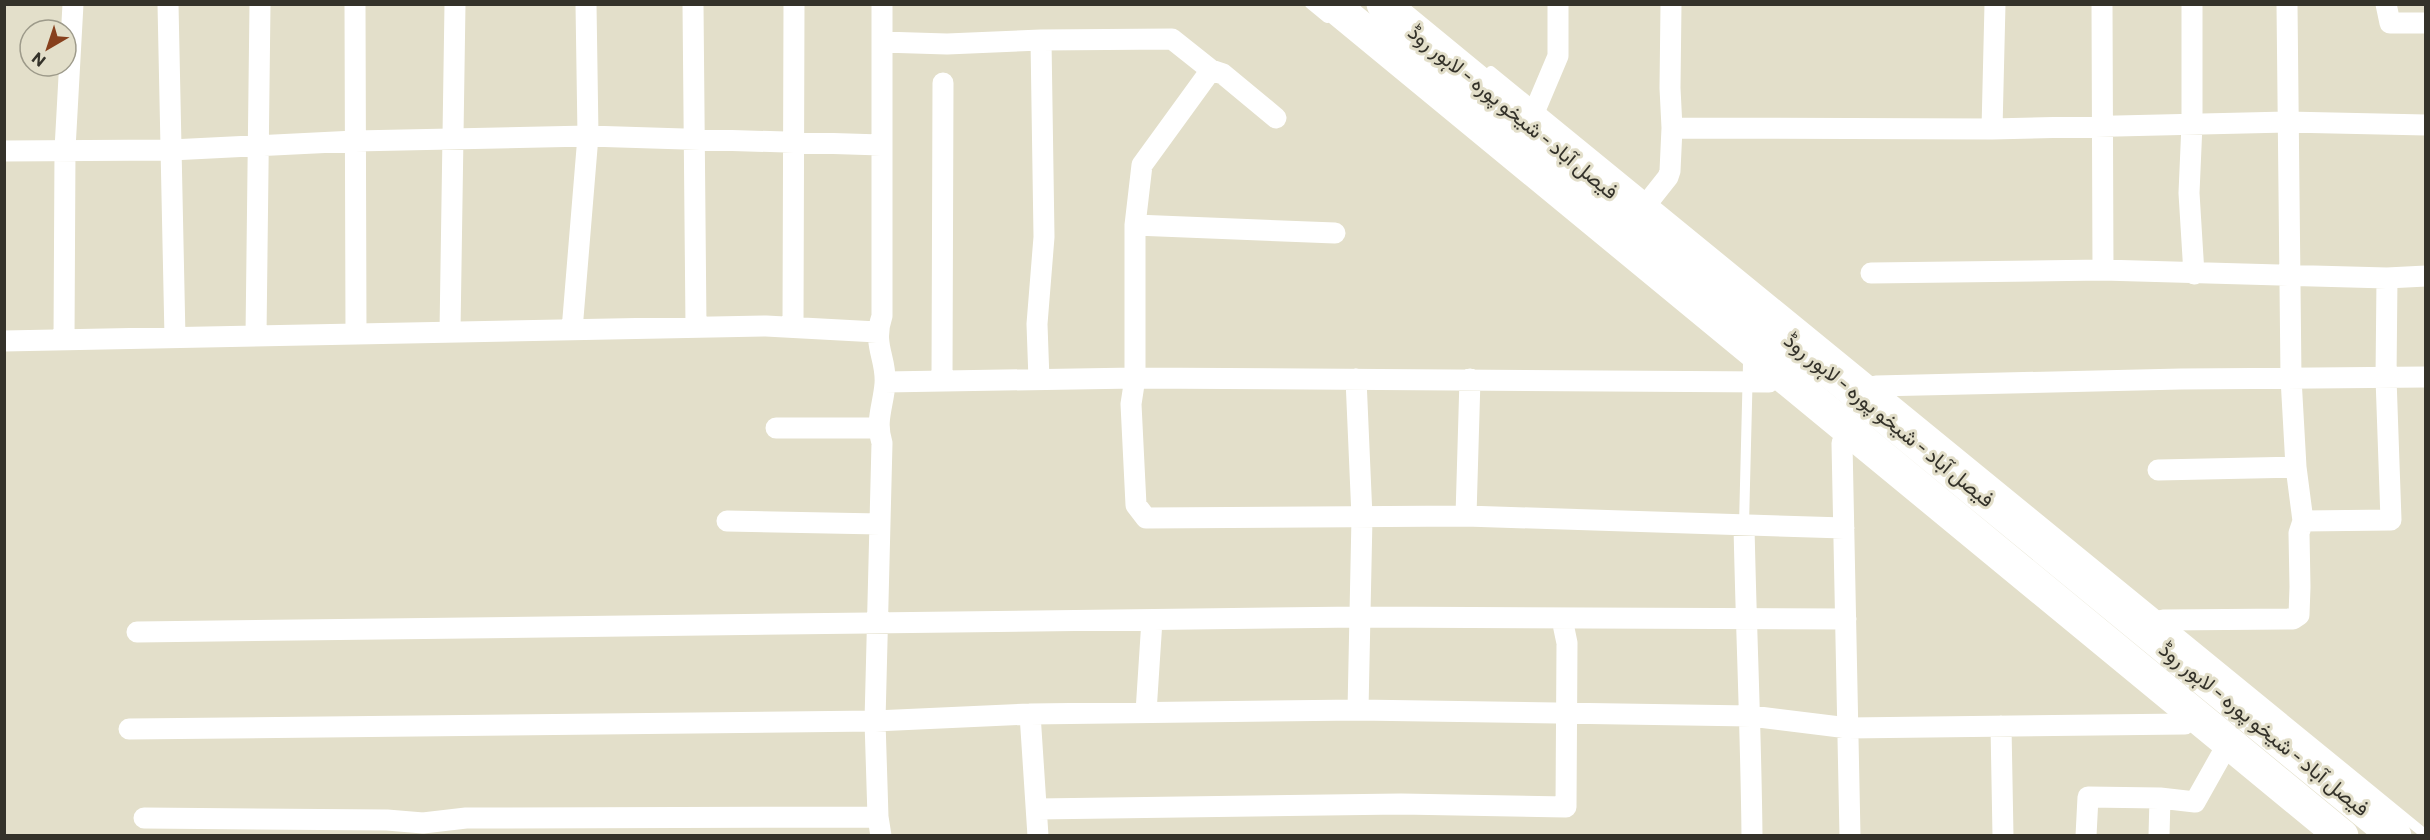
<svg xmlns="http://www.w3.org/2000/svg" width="2430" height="840" font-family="Commissioner,Vazirmatn,sans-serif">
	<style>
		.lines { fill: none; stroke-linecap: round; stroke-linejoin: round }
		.lane { stroke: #fff; stroke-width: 10 }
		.street { stroke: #fff; stroke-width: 21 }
		.highway { stroke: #fff; stroke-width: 33 }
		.labels { text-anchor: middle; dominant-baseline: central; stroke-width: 6; stroke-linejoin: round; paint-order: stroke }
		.street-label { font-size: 21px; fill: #34322a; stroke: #e3dfca }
	</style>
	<rect width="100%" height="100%" fill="#e3dfca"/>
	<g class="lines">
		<path class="lane" d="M1310,4L1327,18
			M1491,71L2426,835
			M1744,525L1748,364"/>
		<path class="street" d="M168,4L175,338
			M355,4L356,334
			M586,4L588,136L881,145
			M693,4L696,327
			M1671,4L1670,88L1672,128L1992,129L2287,122L2426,125
			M2102,4L2103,270
			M2192,4V124L2189,193L2194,274
			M2386,4L2390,23H2426
			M882,42L947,44L1041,40L1172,39L1211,70L1223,74L1276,118
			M1211,70L1142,165L1135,225V378L1131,404L1136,505L1146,518L1466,516L1844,528
			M1536,108L1558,56V4
			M1992,129L1995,4
			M4,151L171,150L355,141L588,136L572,330
			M1649,201L1668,177L1670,171L1672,128
			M1135,225L1335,233
			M1871,273L2103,270L2387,278L2426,276
			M793,327L794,4
			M450,332L455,4
			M256,336L260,4
			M64,340L65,149L73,4
			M4,341L766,326L877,332
			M1356,379L1362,517L1358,710
			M1039,380L1037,324L1044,237L1041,40
			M942,381L943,83
			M885,382L1135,378L1769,382
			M1876,386L2181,379L2426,377
			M776,428H877
			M1842,443L1850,836
			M2158,470L2296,467
			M1466,516L1470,379
			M727,521L880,524
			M2303,521L2391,520L2386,378L2387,278
			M1744,525C1746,628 1751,732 1752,836
			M2163,620L2293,619L2299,615L2300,587L2299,533L2303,521L2296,467L2291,378L2287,4
			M137,632L1360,617L1846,619
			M1146,712L1152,620
			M1030,714L1038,836
			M2001,726L2003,836
			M129,729L875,721L1030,714L1358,710L1751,716L1848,728L2185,724
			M1037,809L1401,804L1566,807L1567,643L1562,619
			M144,818L387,820L423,823L466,818L878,817
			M881,836L878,817L875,721L882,443C875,421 883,407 885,384C887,358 872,346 882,316V4
			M2086,836L2088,797L2160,798
			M2159,836L2160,798L2195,802L2222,754"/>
		<path class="highway" d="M1332,4L2342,836
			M1383,4L2395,836"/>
	</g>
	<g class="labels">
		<g class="street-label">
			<text transform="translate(1514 111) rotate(39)">فیصل آباد - شیخو پورہ - لاہور روڈ</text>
			<text transform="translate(1890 419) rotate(39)">فیصل آباد - شیخو پورہ - لاہور روڈ</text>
			<text transform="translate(2265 728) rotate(39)">فیصل آباد - شیخو پورہ - لاہور روڈ</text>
		</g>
	</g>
	<rect width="2430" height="840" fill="none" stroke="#34322a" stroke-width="12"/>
	<g transform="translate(48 48) rotate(219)"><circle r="28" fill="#e3dfca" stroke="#9d9a8a" stroke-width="1.5"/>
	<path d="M0-4.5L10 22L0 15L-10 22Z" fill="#87401d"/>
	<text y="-9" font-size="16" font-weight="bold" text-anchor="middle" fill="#34322a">N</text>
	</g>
</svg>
